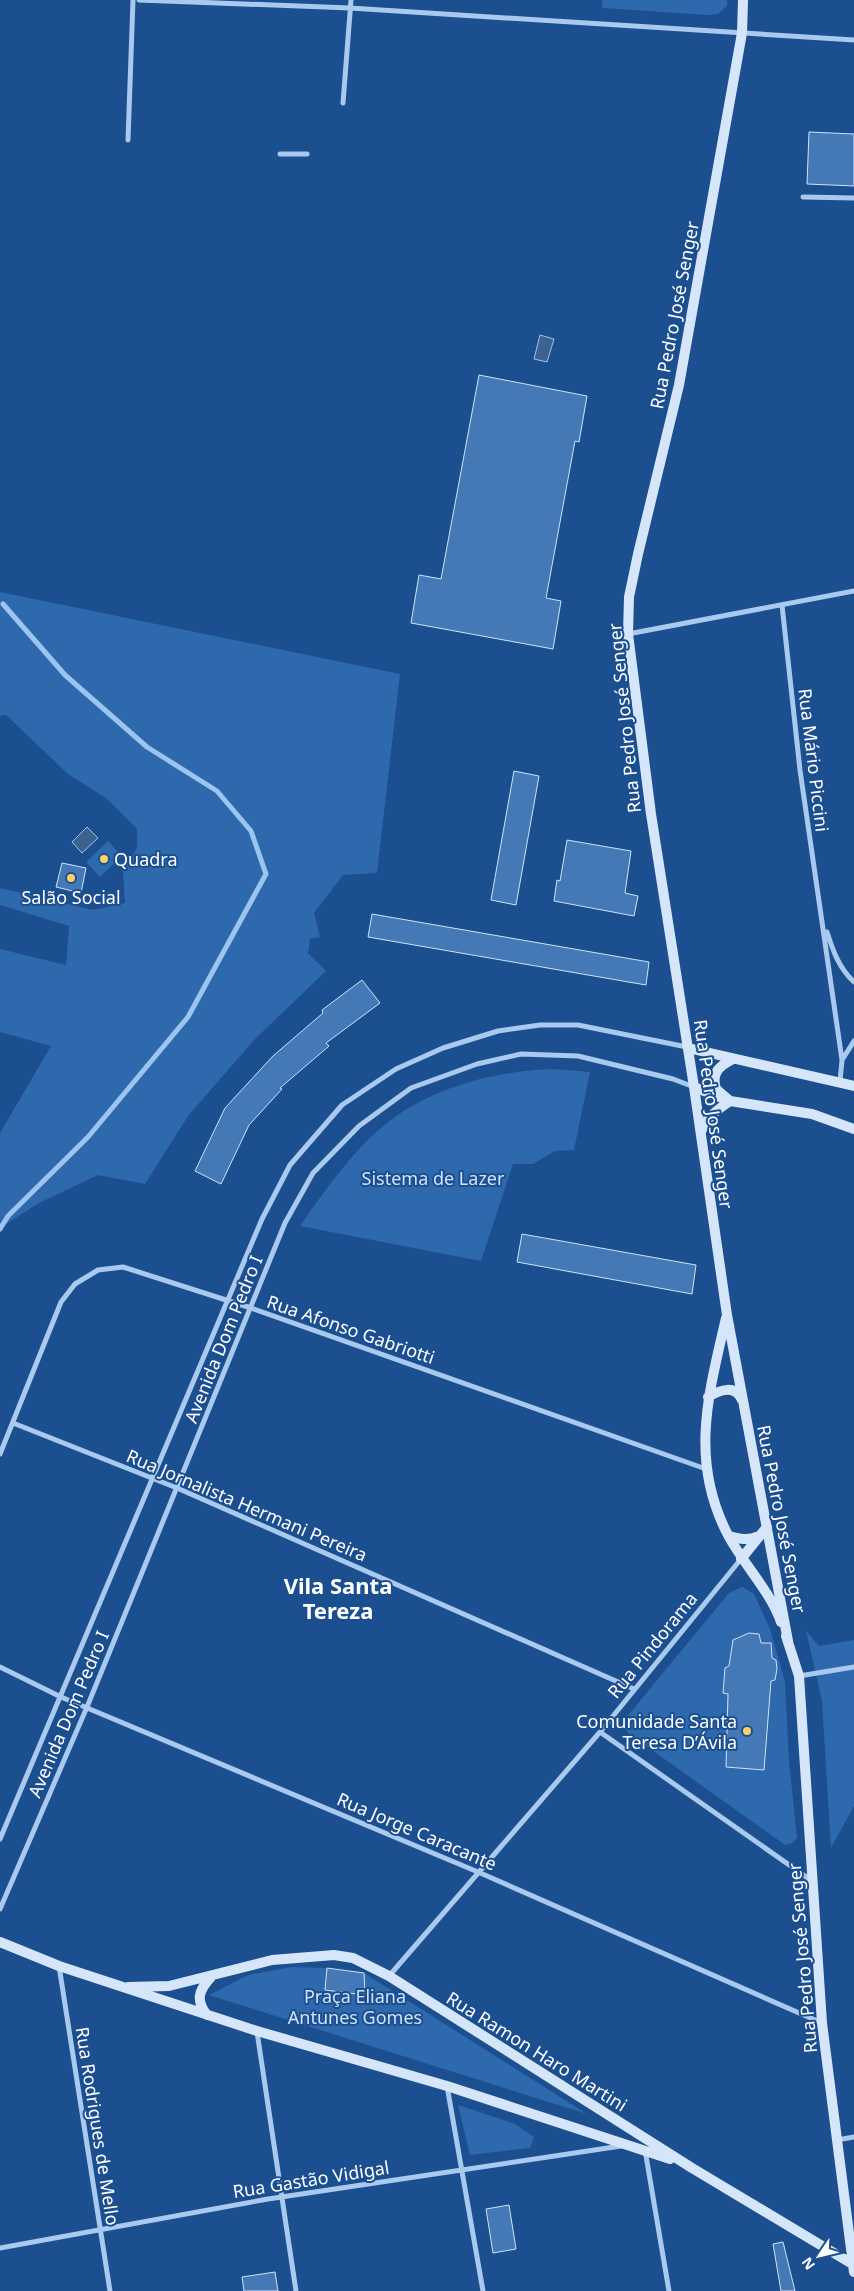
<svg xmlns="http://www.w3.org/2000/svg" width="854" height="2291" font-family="'Noto Sans',sans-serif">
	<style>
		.green { fill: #2e69ad }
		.water { fill: #3c6290; stroke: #9cc4f0 }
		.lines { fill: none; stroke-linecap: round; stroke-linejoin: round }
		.stream { stroke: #9cc4f0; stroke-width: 5 }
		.building { fill: #4478b7; stroke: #cfe3fa }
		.street { stroke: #a9c9ee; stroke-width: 5 }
		.secondary { stroke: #d6e6fa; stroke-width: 10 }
		.poi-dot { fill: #ffd166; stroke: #1b4f8f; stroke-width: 2 }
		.labels { text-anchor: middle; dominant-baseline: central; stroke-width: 4; stroke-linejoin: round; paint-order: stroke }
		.street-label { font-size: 18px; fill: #fff; stroke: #1b4f8f }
		.poi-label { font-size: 18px; fill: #fff; stroke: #1b4f8f; text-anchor: start }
		.park-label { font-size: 18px; fill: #cfe3fa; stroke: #1b4f8f }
		.district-label { font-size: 22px; font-weight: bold; fill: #fff; stroke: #1b4f8f }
	</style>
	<rect width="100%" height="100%" fill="#1b4f8f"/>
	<path class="green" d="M602,0H727V6L718,14L708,15L602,8Z
		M0,592L400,674L377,873L343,875L314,913L320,937L310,939L308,953L326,971L255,1039L188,1116L145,1184L98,1175L39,1203L0,1228V1133L51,1046L0,1032V949L66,965L69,926L0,905V888L93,910L125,903L123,871L137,848V829L106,798L68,774L6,715L0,716Z
		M108,841L122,856L100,877L86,862Z
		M552,1069L590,1072L574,1150L555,1151L533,1164H513L481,1261L300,1226C323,1193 351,1153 382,1127C428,1088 494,1071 552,1069Z
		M742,1587L754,1594L770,1629L785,1682L789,1761L797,1838L792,1843L785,1845L628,1733L624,1727L625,1719L729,1593Z
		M806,1631L819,1646L854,1640V1806L831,1848L822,1701Z
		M291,1967L327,1968L364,1973L587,2114L209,1995L248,1975Z
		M458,2105L515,2124L534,2137L530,2148L470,2155Z"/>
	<path class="water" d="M540,335L554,339L547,362L534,359Z
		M87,827L98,838L82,853L72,842Z"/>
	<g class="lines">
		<path class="stream" d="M0,1229L8,1216L88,1137L188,1017L266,874L251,831L217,791L147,747L65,675L3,604"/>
	</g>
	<path class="building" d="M809,132L854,134V186L807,184Z
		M479,375L587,396L579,442L575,441L546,598L561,601L553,649L411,623L419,575L441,579Z
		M514,771L539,776L516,905L491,900Z
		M567,840L631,851L625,893L638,896L634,916L554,901L557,880L560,881Z
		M62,863L86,868L81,893L56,887Z
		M372,914L649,962L646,985L368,937Z
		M362,980L380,1003L326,1043L329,1046L280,1088L282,1089L249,1125L221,1184L195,1171L225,1108L273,1056L323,1013L322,1010Z
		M522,1234L696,1265L692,1294L517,1262Z
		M749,1633L759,1634L761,1643H771L772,1658L776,1660L777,1669L775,1680L771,1681L764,1770L726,1767L728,1694L723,1693L725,1668L729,1666L733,1640Z
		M327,1968L364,1973L365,1995L325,1990Z
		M509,2205L516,2249L493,2253L486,2209Z
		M783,2242L795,2291H781L773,2244Z
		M275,2272L278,2291H244L242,2277Z"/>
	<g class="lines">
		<path class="street" d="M139,0L350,8L854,40
			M343,103L351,0
			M128,140L133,0
			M280,154H307
			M803,197L854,198
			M782,605L800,770L842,1060
			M628,634L854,591
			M827,932C833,951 839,968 854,982
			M840,1081L842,1060L854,1041
			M13,1423L177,1488L634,1689
			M0,1454L61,1302L75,1284L98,1270L123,1267L251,1308L706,1469
			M0,1667L61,1697L478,1872L822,2023
			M799,1676L854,1667
			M600,1732L812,1881
			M0,1839L262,1219L290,1165L342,1105L396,1069L443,1048L498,1031L540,1025H578L687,1047
			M0,1909L87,1707L285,1223L313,1173L359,1126L411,1088L477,1064L521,1054L578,1056L673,1079L694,1087
			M59,1966L110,2291
			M389,1976L600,1732L741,1559
			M257,2032L296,2291
			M447,2086L483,2291
			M837,2140L854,2137
			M645,2150L669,2291
			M0,2248L268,2199L621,2146"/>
		<path class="secondary" d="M743,0L742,33L679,385L638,554L629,597L628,634L651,814L694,1087L727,1315L788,1641
			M688,1048L854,1086
			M694,1087L730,1101L812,1114L854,1129
			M701,1132C707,1117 717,1110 730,1101L716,1089C711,1073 719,1066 733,1059
			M726,1318C708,1396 689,1462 729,1537C745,1566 770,1591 781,1622
			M708,1397C720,1390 735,1384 742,1400
			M729,1536C740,1539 747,1541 759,1536
			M741,1559L767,1527
			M786,1636L799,1676L822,2023L854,2272
			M0,1942L59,1966L257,2031L447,2086L670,2159
			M128,1987L169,1986L272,1960L334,1955L353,1958L389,1976L692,2168L854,2265
			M207,2015C195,2000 199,1990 211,1977"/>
	</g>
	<g class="poi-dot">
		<circle cx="104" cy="859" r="5"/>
		<circle cx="71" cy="878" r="5"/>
		<circle cx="747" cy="1731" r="5"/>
	</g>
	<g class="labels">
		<g class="street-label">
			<text transform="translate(674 315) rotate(-79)">Rua Pedro José Senger</text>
			<text transform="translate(624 718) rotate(-96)">Rua Pedro José Senger</text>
			<text transform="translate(814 760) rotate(83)">Rua Mário Piccini</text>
			<text transform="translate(714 1114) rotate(82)">Rua Pedro José Senger</text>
			<text transform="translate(351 1329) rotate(19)">Rua Afonso Gabriotti</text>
			<text transform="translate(223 1339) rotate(-68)">Avenida Dom Pedro I</text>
			<text transform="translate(247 1505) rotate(23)">Rua Jornalista Hermani Pereira</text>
			<text transform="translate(782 1519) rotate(79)">Rua Pedro José Senger</text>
			<text transform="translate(652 1645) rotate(-51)">Rua Pindorama</text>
			<text transform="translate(68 1714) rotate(-67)">Avenida Dom Pedro I</text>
			<text transform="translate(417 1831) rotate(23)">Rua Jorge Caracante</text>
			<text transform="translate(802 1958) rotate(-95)">Rua Pedro José Senger</text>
			<text transform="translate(537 2051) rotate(32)">Rua Ramon Haro Martini</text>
			<text transform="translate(98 2126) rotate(81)">Rua Rodrigues de Mello</text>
			<text transform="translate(311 2179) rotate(-9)">Rua Gastão Vidigal</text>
		</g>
		<g class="poi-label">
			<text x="114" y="859">Quadra</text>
			<text x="71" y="897" text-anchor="middle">Salão Social</text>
			<text x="737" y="1721" text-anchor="end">Comunidade Santa<tspan x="737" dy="21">Teresa D’Ávila</tspan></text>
		</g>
		<g class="park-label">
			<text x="433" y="1178">Sistema de Lazer</text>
			<text x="355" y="1996">Praça Eliana<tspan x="355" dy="21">Antunes Gomes</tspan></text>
		</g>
		<g class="district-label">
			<text x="338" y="1585">Vila Santa<tspan x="338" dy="25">Tereza</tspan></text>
		</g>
	</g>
	<g transform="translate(819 2256) rotate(235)" stroke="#1b4f8f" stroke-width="4" paint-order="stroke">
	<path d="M0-4L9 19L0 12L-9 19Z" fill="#ffffff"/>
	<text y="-8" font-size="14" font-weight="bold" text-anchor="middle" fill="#ffffff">N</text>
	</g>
</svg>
